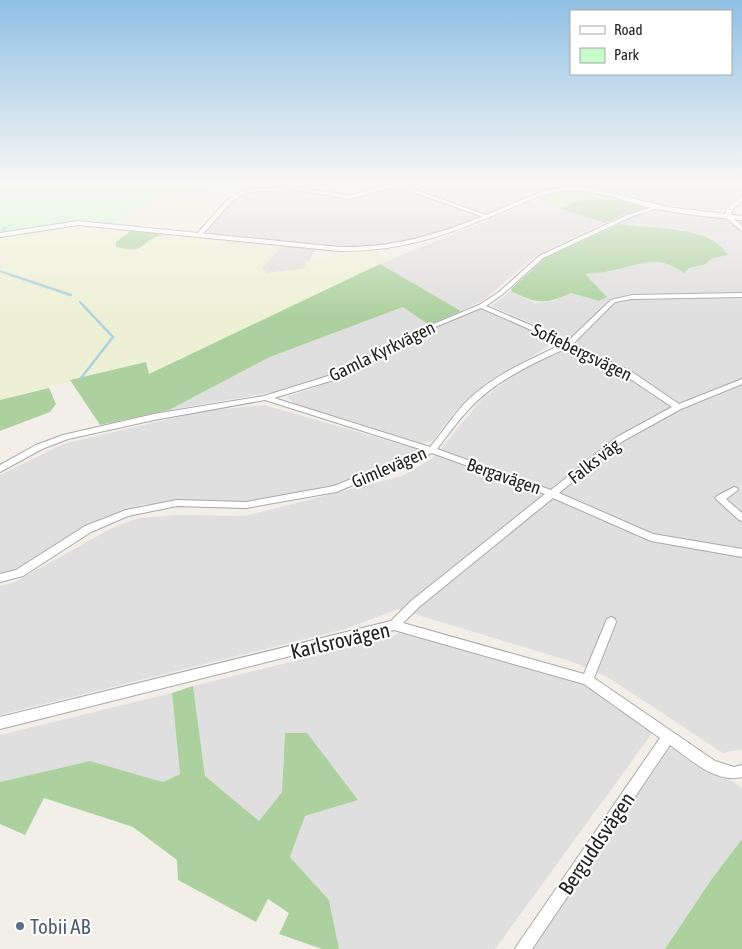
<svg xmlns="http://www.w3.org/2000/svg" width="742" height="949" font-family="'Asap Condensed',sans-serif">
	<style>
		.residential { fill: #e0dfdf }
		.farmland { fill: #eef0d5 }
		.grass { fill: #cdebb0 }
		.forest { fill: #add19e }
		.park { fill: #c8facc }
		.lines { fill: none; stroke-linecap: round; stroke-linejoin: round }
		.stream-far1 { stroke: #aad3df; stroke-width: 2 }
		.stream { stroke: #aad3df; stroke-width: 2.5 }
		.minor-casing { stroke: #a9a9a9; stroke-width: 2 }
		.tertiary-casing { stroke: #a9a9a9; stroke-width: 2 }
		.minor { fill: #fff; fill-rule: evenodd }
		.tertiary { fill: #fff; fill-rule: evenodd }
		.service-dot { fill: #5c6f8a; stroke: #fff; stroke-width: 2 }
		.labels { text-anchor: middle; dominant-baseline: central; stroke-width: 4; stroke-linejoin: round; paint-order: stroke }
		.street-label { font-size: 18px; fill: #222; stroke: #fff }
		.near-street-label { font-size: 21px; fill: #222; stroke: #fff }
		.near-service-label { font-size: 21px; fill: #4e5e75; stroke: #fff; text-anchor: start }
	</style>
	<rect width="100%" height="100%" fill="#f2efe9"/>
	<path class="residential" d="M400,182H537L553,188L409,243L377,248L319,245L211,234L206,231L198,230L234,194L246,189L267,186L298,187L349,195Z
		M579,182H742V194L725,210H701L676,207L575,185Z
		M537,200L605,223L534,257L482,301L461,311L380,264Z
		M661,209L742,220V749L723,753L609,678L573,662L398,609L345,629L0,715V586L15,582L112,528L139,518L177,515L245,516L402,476L433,458L482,399L517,373L579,343L491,306L511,291L535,303L553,301L571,293L600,301L606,297L584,274L609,271L643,262L661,261L689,268L706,264L712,258L683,229H646L620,224L631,218Z
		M282,246L316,250L303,269L266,273L262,267Z
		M403,307L429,325L342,371L274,392L169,410L270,357Z
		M480,309L556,341L473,394L456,410L433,441L422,443L295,404L287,397L341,378L383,358L426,330Z
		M264,405L421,450L400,467L338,490L239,509L144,504L91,522L16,571L0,575V475L63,444L203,411Z
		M409,626L589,684L656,728L495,949H339L329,900L290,857L305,816L358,800L285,733L282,792L259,821L205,776L193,686L392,637Z
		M172,693L180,774L163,782L90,761L0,782V735Z
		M679,745L742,788V839L711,880L665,949H533L668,750Z"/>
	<path class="farmland" d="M167,192L201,195L210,199L211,203L209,207L204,211L219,209L196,230L104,221L144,208Z
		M72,226L132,230L145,246L154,237L163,235L282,246L262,267L266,273L303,269L307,261L347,253H379L390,260L149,374L145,362L0,400V238Z"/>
	<path class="grass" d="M561,191L593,192L626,201C602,200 582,200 559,208L536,199Z"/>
	<path class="forest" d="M593,200L626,201L646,208L625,214L605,223L559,208L576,202Z
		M620,224C653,230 709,224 728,255L712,258L706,264L689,268L684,273C655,252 640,266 609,271C601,273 593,273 585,274L607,297L599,301L571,293C544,305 537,304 511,291V289L545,258Z
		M132,230L163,235C139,240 149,255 116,247V242Z
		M380,264L461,311L429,325L403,307L270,357L169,410L100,425L70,380L146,362L149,374Z
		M49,388L56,404L50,412L0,431V400Z
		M193,686L205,776L259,821L282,792L285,733H307L358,800L305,816L290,857L329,900L339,949H322L279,934L289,913L268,899L256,922L178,880L177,860L133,827L44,798L25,835L0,824V782L90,761L163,782L180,774L172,693Z
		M742,839V949H665L711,880Z"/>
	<path class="park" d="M0,182H260L205,192H164C157,205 140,207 127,212L128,214L115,223L80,220L0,232Z"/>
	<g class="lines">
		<path class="stream-far1" d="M3,229L6,228
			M0,271L14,276"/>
		<path class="stream" d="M11,275L71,295
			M80,302L113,337L81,378"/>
		<g class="minor-casing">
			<path id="minor" d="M400,182H409L402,185L491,217L486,218L397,186L349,199L292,189L247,192L232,201L201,236L196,235L228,199L244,190L292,187L349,195Z
				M564,182H570L572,184L570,185Z
				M742,196V201L732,210L731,217L742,226V231L725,217L727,208Z
				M656,206L661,207L631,217L543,258L503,294L486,306L568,341L611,300L632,295L742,293V297L632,299L615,302L573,344L632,372L679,404L742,379V384L681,409L623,441L559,493L653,534L742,549V557L651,541L553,498L419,607L403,623L584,674L607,619L611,617L615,619L616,622L594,678L715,761L734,767L742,765V777C716,784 690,759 670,745L532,949H515L518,944L660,738L584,684L394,630L0,729V717L391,621L411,601L545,494L432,453L336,492L246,508L177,506L128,516L91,532L23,576L0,582V574L16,570L85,526L126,510L177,500L246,502L334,486L423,450L265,400L154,420L68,439L42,449L0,472V465L36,445L63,435L154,414L264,396L341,372L424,328L479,305L499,292L539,256L627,215ZM481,308L563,344C529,360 491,376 464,404C452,417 442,433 430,447L274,398L347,376L428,330ZM569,347L626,376L672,407L617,437L551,490L437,449C448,435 459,419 471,407C498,379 534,363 569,347Z
				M734,487L737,488L738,490L726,499L742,513V521L739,520L715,498L717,496Z"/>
		</g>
		<g class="tertiary-casing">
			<path id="tertiary" d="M572,186L596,189L667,207L742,216V220C714,217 685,215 657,209C616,200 583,181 540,196C469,225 418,252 339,251L78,225L0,237V233L78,221L339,247C391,248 433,236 481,217C511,205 540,189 572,186Z"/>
		</g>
		<use href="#minor" class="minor"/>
		<use href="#tertiary" class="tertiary"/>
	</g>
	<linearGradient id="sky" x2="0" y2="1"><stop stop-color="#8fc0e4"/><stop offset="0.58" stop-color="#f9f8f5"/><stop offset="1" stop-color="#f9f8f5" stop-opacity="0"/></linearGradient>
	<rect width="742" height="315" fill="url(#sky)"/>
	<circle class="service-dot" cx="20" cy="926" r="5"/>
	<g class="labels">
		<g class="street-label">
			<text transform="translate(382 351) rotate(-26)">Gamla Kyrkvägen</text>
			<text transform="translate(582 352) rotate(26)">Sofiebergsvägen</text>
			<text transform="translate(594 461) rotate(-38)">Falks väg</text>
			<text transform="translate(389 467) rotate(-23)">Gimlevägen</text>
			<text transform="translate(504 476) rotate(19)">Bergavägen</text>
		</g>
		<g class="near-street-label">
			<text transform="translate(340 640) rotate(-13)">Karlsrovägen</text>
			<text transform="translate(596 843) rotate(-56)">Berguddsvägen</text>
		</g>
		<g class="near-service-label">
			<text x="30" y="926">Tobii AB</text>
		</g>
	</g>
	<rect x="570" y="10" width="162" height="65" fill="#ffffff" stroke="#a7a7a7"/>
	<rect x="580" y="26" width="25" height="8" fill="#ffffff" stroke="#a7a7a7"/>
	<text x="614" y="35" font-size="15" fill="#222222">Road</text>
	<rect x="580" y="48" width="25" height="15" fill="#c8facc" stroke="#a7a7a7"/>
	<text x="614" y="60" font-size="15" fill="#222222">Park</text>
</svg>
